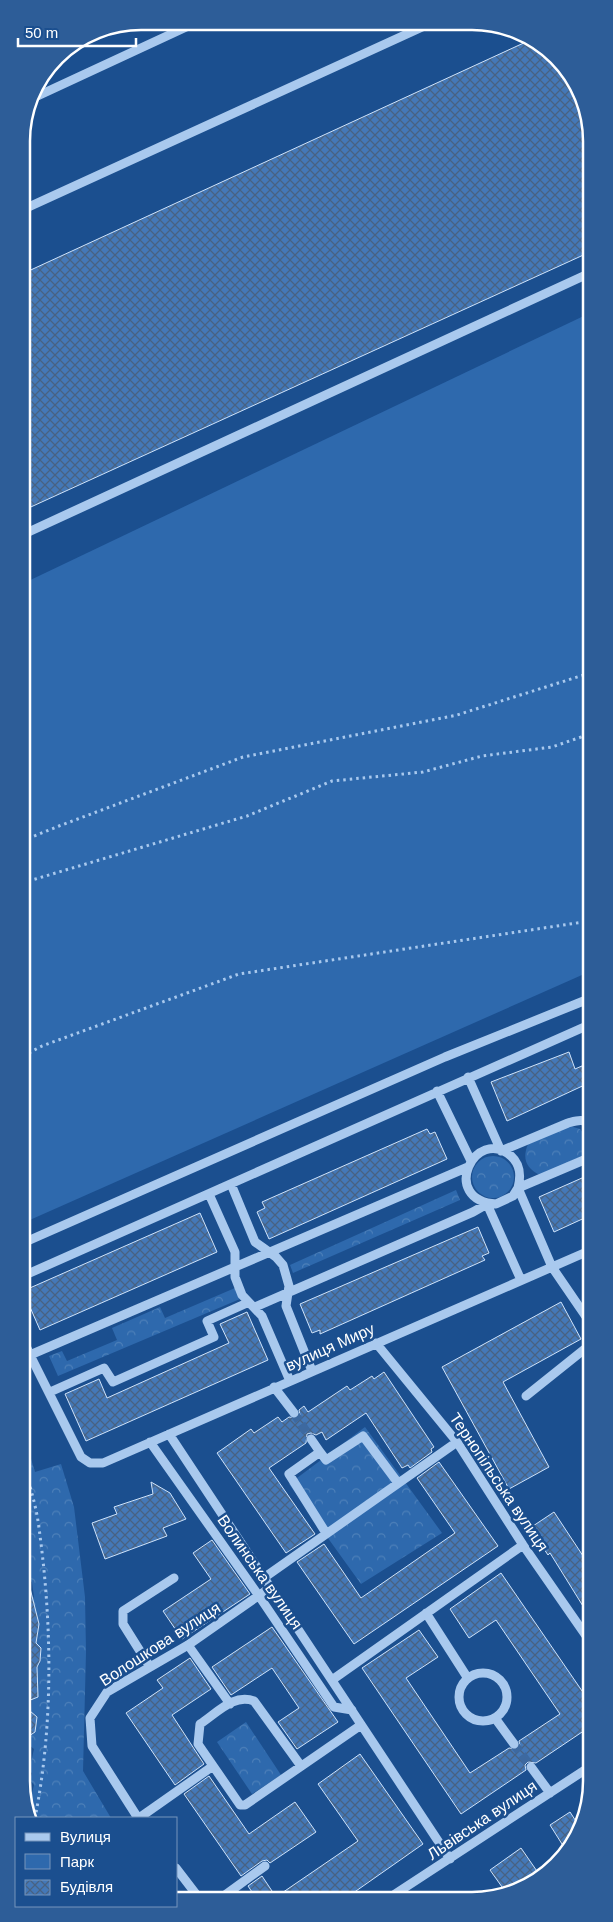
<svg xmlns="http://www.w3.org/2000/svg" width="613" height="1922" font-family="Helvetica,sans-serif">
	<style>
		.green { fill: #2e69ad }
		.forest { fill: url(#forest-crowns) }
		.building { fill: url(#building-cross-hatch); stroke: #cfe3fa }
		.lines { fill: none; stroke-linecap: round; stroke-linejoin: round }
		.minor-tunnel { stroke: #3d69a0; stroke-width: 9; stroke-dasharray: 9 4.5; stroke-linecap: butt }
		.path { stroke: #a9c9ee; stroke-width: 3; stroke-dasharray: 2.5 4; stroke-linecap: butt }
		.minor { stroke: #a9c9ee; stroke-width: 9 }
		.labels { text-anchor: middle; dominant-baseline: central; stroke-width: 5; stroke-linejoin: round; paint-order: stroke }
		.street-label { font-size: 16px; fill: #fff; stroke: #1b4f8f }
		.rim { fill: none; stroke: #fff; stroke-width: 2.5 }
	</style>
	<defs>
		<pattern id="forest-crowns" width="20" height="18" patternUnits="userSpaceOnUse" patternTransform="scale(1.25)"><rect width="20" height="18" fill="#2e69ad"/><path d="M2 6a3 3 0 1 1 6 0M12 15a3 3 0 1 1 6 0" fill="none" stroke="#4d80b9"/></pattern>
		<pattern id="building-cross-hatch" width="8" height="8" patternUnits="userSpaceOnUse" patternTransform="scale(1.25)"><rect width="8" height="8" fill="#4478b7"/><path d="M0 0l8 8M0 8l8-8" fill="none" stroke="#486282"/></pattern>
	</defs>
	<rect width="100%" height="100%" fill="#1b4f8f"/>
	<path class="green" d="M590,313L591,971L23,1223L22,584Z"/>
	<path class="forest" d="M570,1126L580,1129L586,1137L588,1148L584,1155L540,1175C526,1168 522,1159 528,1144Z
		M472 1177a21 21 0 1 1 42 0a21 21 0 1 1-42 0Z
		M456,1190L460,1200L293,1273L290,1265Z
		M235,1288L240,1299L58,1376L49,1356L62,1351L67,1361L117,1340L112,1328L160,1307L165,1318Z
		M365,1427L442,1533L361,1584L289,1484Z
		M23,1439H25L35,1472L61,1464L74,1507L85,1597L86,1652L83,1771L111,1818H31L25,1806L27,1800L31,1797L34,1785L30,1780L32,1773L29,1771L34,1749L29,1745L32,1700L37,1695V1667L40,1664L41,1648L35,1646L29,1600L34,1597L32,1582L28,1579L26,1566L31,1562C30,1556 27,1549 26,1543C24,1527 34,1525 23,1509Z
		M246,1722L281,1775L252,1794L217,1742Z"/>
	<path class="building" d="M528,41L557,56L590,118V252L22,511V274Z
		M569,1052L575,1069L591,1062V1082L507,1121L491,1082Z
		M427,1129L430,1134L435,1132L447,1159L269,1239L257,1212L265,1208L262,1202Z
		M591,1174V1215L554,1232L539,1197Z
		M200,1213L217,1252L40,1330L23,1291Z
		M478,1227L489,1253L482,1256L485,1260L320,1334V1330L312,1333L300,1304Z
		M561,1302L581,1339L503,1382L549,1467L509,1489L442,1367Z
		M247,1312L268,1360L86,1441L65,1394L99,1379L107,1398L229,1343L220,1324Z
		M384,1372L434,1447L431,1449L432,1452L410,1468L408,1465L402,1468L366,1413L326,1440L322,1432L316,1435L311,1433L307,1434L306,1443L269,1468L315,1534L286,1553L217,1453L251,1429L254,1433L278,1417L282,1422L289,1417L297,1418L300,1415L299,1410L304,1406L308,1412L347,1386L350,1390L372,1376L374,1379Z
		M439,1462L498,1546L354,1644L297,1562L324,1544L361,1598L455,1533L417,1478Z
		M151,1482L170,1493L186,1519L163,1528L167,1536L105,1559L92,1523L117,1514L114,1507L153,1494Z
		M554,1512L591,1568V1619L550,1553L548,1555L530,1528Z
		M212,1540L250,1594L182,1639L163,1611L211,1579L193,1553Z
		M501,1573L591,1704V1726L536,1763L528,1762L525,1765L526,1770L461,1814L362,1668L419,1630L438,1657L406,1678L470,1773L509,1748L517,1749L520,1746L519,1741L560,1714L496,1620L469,1638L450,1609Z
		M28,1580L39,1624L36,1643L41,1648L40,1661L37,1667L38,1697L23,1703V1581Z
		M272,1627L338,1722L297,1749L278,1722L299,1708L272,1668L231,1695L212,1667Z
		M190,1658L211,1689L172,1715L204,1764L175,1785L126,1713L163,1688L157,1680Z
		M23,1705L37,1717L35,1732L23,1740Z
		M360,1754L423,1844L346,1898H256L248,1886L262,1876L276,1897L358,1841L318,1784Z
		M209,1776L249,1834L295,1802L316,1832L270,1863L267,1860L262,1861L241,1876L184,1794Z
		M570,1812L581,1829L567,1852L550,1825Z
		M521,1848L541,1877L532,1885L507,1894L490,1870Z"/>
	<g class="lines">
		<path class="minor-tunnel" d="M294,1413L311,1439
			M514,1744L531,1767"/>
		<path class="path" d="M22,841L59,826L243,757L457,715L590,673
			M22,883L247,816L332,781L423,772L482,756L552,747L590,734
			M23,1056L42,1046L239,974L590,921
			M23,1462C28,1481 35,1501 38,1521C52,1618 54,1722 35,1818"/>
		<path class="minor" d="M31,99L197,22
			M22,210L431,23
			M22,535L590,273
			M468,1077L501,1151L568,1123C576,1121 584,1118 591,1125
			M437,1091L471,1161
			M591,1157L518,1188L513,1196L496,1204C439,1200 475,1125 511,1156C521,1165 521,1176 518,1188L552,1267L591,1324
			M468,1167L30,1355L81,1457L90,1463H103L591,1250
			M231,1184L255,1242L276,1257L283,1265L289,1286L286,1306L312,1371
			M209,1194L235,1252V1277L242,1295L262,1316L290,1381
			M23,1243L445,1057L591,998
			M23,1276L591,1024
			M255,1307L473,1212L487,1204L521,1280
			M23,1339L30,1355L23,1357
			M376,1343L457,1442L523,1545L591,1643
			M274,1387L294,1413
			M50,1392L104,1368L113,1382L214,1337L207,1321L247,1303
			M526,1396L591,1344
			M169,1434L450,1859
			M311,1439L320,1452
			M150,1442L259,1596L334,1707L352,1710
			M326,1533L289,1474L320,1452L326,1460L363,1436L398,1483
			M265,1577L457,1442
			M426,1613L467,1677
			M188,1645L230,1704
			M150,1667L123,1624V1611L174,1578
			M459 1697a24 24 0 1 1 48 0a24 24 0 1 1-48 0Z
			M332,1680L523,1545
			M495,1718L514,1744
			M301,1766L254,1701C234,1693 217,1713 200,1724L198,1744L240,1805H245L361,1725
			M531,1767L550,1793
			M138,1818L92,1746L90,1718L107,1692L188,1645L271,1587
			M139,1818L213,1766
			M176,1868L199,1898
			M221,1898L265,1866
			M389,1898L591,1766"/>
	</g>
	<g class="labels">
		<g class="street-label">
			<text transform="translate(330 1347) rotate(-24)">вулиця Миру</text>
			<text transform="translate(499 1482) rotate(56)">Тернопільська вулиця</text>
			<text transform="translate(260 1572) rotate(55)">Волинська вулиця</text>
			<text transform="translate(160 1644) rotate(-33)">Волошкова вулиця</text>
			<text transform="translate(482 1820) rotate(-34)">Львівська вулиця</text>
		</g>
	</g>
	<path d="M0 0H613V1922H0ZM141 30H472A111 111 0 0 1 583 141V1781A111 111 0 0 1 472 1892H141A111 111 0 0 1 30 1781V141A111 111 0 0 1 141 30Z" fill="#2d5d98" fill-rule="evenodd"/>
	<path class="rim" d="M141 30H472A111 111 0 0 1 583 141V1781A111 111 0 0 1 472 1892H141A111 111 0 0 1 30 1781V141A111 111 0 0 1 141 30Z"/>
	<rect x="15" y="1817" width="162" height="90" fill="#1b4f8f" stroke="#7695bc"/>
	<rect x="25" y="1833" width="25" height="8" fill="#a9c9ee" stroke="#7695bc"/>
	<text x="60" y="1842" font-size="15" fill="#ffffff">Вулиця</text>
	<rect x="25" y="1854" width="25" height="15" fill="#2e69ad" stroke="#7695bc"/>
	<text x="60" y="1867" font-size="15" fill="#ffffff">Парк</text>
	<rect x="25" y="1880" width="25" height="15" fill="url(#building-cross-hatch)" stroke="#7695bc"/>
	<text x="60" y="1892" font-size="15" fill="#ffffff">Будівля</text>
	<path d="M18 38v8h118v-8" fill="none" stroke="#ffffff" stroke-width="2.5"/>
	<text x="25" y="38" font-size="15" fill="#ffffff" stroke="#1b4f8f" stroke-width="4" paint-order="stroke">50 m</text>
</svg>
